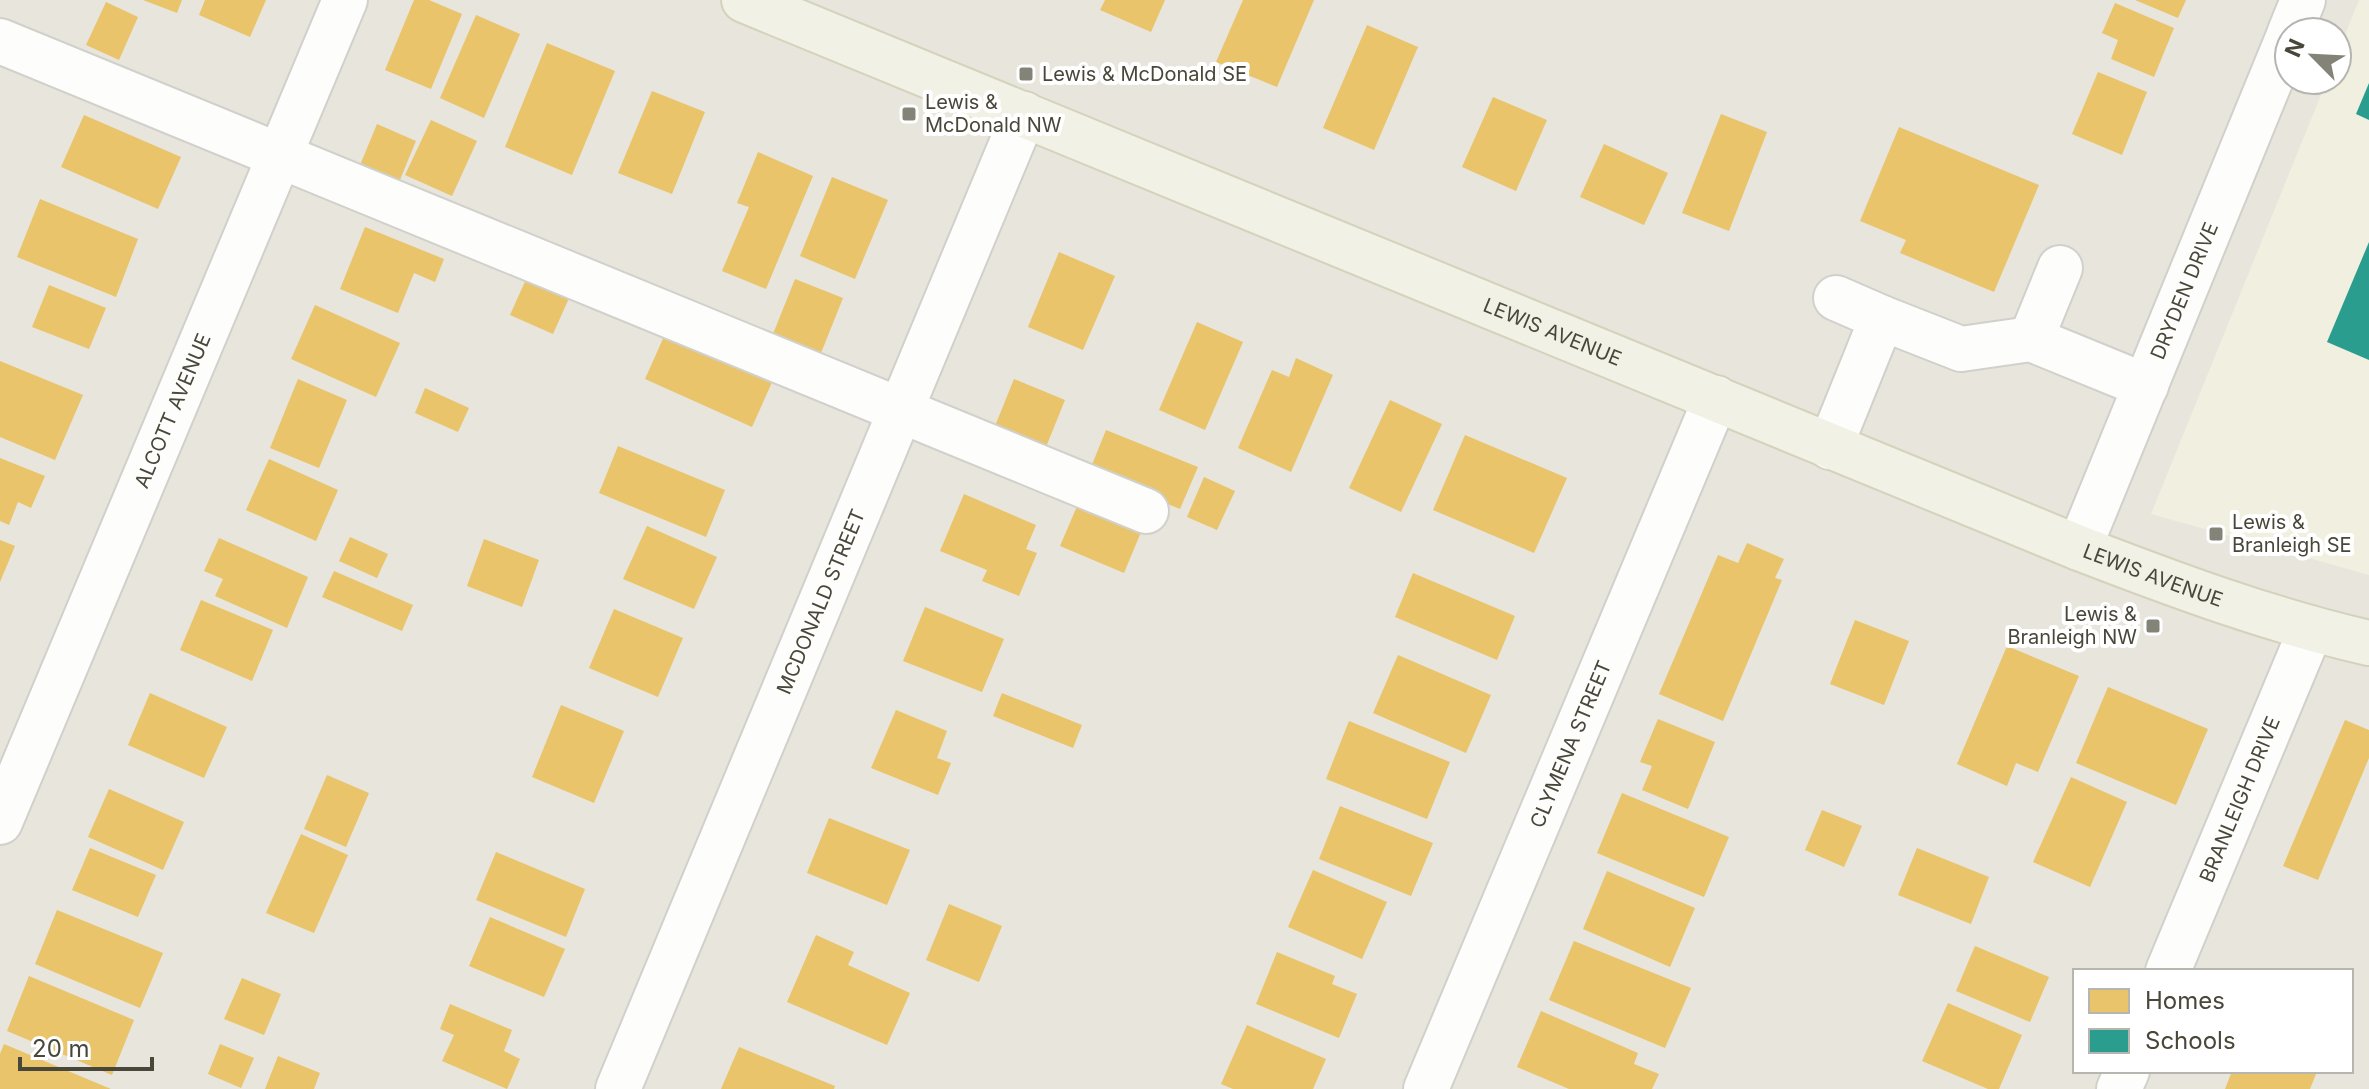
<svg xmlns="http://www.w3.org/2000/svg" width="2369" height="1089" font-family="Inter,sans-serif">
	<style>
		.residential { fill: #e7e5dc; fill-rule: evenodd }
		.education { fill: #f0efe0 }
		.homes { fill: #e9c46a }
		.schools { fill: #2a9d8f }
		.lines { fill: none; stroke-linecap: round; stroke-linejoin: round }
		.minor-casing { stroke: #d1d0cb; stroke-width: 48 }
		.major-casing { stroke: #d5d2bc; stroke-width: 48 }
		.minor { stroke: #fdfdfc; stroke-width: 44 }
		.major { stroke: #f1f1e6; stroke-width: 44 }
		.poi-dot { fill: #848378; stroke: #fff; stroke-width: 3 }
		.labels { text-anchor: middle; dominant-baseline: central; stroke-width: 8; stroke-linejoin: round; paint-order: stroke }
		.poi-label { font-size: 20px; fill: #494739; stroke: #fff; text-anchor: start }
		.street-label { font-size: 20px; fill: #494739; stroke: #fff }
	</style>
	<rect width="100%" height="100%" fill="#f3f2ed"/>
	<path class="residential" d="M0,0H2369V1089H0ZM2289,32H2337V80H2289ZM2075,971H2351V1071H2075Z"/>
	<path class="education" d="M2359,0H2369V575L2151,514L2327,80H2337V54Z"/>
	<path class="homes" d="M143,0H182L177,13Z
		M205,0H266L250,37L199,15Z
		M414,0H429L462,14L431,89L385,70Z
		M1105,0H1165L1151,32L1100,10Z
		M1243,0H1314L1277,87L1216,62Z
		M2135,0H2186L2178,18Z
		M106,2L138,17L119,60L86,45Z
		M2115,3L2174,28L2154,77L2111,59L2118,40L2102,33Z
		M476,15L520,34L484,118L440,98Z
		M1367,25L1418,47L1374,150L1323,128Z
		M547,43L615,71L572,175L505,147Z
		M2098,72L2147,92L2122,155L2072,134Z
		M652,91L705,112L672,194L618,173Z
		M1493,97L1547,120L1516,191L1462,167Z
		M1721,114L1767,132L1729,231L1682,213Z
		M84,115L181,157L158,209L61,167Z
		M431,120L477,141L452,196L405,175Z
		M377,124L416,141L397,187L358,170Z
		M1899,127L2039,185L1994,292L1900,253L1906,240L1860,221Z
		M1604,144L1668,173L1644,225L1580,197Z
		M758,152L813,176L766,289L722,271L749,207L737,203Z
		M832,177L888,200L855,279L800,256Z
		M40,199L138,239L116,297L17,257Z
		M365,227L444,259L435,282L414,273L398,313L340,289Z
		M1059,252L1115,276L1083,350L1028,327Z
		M527,277L570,296L553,334L510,315Z
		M795,279L843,298L821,353L773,334Z
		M49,285L106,308L89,349L32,327Z
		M315,305L400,343L376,397L291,359Z
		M1197,322L1243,342L1205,430L1159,410Z
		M666,332L773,380L752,427L645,379Z
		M1296,358L1333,375L1291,472L1238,448L1272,370L1289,377Z
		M0,361L83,395L55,460L0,437Z
		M298,379L347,400L319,468L270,448Z
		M1014,379L1065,400L1046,447L995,426Z
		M425,388L469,408L458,432L415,413Z
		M1390,400L1442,424L1401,512L1349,488Z
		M1106,430L1198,467L1180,509L1089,472Z
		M1465,435L1567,478L1534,553L1433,510Z
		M618,446L725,490L706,537L599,493Z
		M0,458L45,476L31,508L18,502L9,525L0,521Z
		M269,459L338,490L316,541L246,510Z
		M1204,477L1235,491L1217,530L1187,517Z
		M964,494L1036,525L1026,549L1037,553L1019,596L982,581L987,570L940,551Z
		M1081,497L1144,525L1124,573L1060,546Z
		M647,526L717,557L694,609L623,579Z
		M350,537L388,554L377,578L339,561Z
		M219,538L308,577L287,628L215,596L223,579L204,571Z
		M484,539L539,560L522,607L467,586Z
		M0,540L15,546L0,582Z
		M1747,543L1784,559L1775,578L1782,580L1723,721L1659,694L1718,555L1738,563Z
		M334,571L413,605L402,631L322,597Z
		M1413,573L1515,616L1497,660L1395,617Z
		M201,600L273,630L252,681L180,650Z
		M925,607L1004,639L982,692L903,661Z
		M614,609L683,638L658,697L589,668Z
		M1855,620L1909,641L1884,705L1830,684Z
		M2007,646L2079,676L2038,772L2016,763L2007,786L1957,764Z
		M1398,655L1491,695L1466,753L1373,713Z
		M2108,687L2208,729L2176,805L2076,763Z
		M150,693L227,727L204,778L128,745Z
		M1002,693L1082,725L1073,748L993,716Z
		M561,705L624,731L594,803L532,777Z
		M896,710L947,731L937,758L951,763L938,795L871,768Z
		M1658,719L1715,742L1688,809L1642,790L1652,766L1640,762Z
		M2345,720L2369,730V758L2318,880L2283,866Z
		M1349,721L1450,762L1427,819L1326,779Z
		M327,775L369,793L346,847L304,829Z
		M2071,777L2127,802L2090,887L2033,862Z
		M109,789L184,822L163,870L88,837Z
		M1622,793L1729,837L1704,897L1597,853Z
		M1340,806L1433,843L1411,896L1319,859Z
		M1822,810L1862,826L1844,867L1805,850Z
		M829,818L910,850L887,905L807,873Z
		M301,834L348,855L314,933L266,913Z
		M90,848L156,875L138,917L72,890Z
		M1917,848L1989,877L1971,924L1898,895Z
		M496,852L585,889L566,937L476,900Z
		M1313,870L1387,902L1362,959L1288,927Z
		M1607,871L1695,908L1670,967L1583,929Z
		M949,904L1002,926L979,982L926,960Z
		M57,910L163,953L140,1008L35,964Z
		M490,917L565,949L544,997L469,966Z
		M816,935L854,952L848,965L910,993L887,1045L787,1002Z
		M1574,941L1691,988L1665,1048L1549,1000Z
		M1975,946L2049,977L2030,1022L1956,991Z
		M1277,952L1335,976L1332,984L1357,994L1339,1038L1256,1004Z
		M29,976L134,1020L112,1075L7,1031Z
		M242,978L281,994L264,1035L224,1019Z
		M1948,1003L2022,1035L1999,1089H1988L1922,1061Z
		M450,1004L512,1030L504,1051L520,1059L507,1089L442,1061L454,1035L440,1029Z
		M1541,1011L1638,1053L1634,1064L1659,1074L1652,1089H1569L1517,1067Z
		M1247,1025L1326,1059L1313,1089H1233L1221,1084Z
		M4,1044L111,1089H0V1054Z
		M220,1044L254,1058L241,1088L208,1074Z
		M739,1047L835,1086L834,1089H721Z
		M278,1056L320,1073L314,1089H265Z
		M2232,1071H2308L2316,1074L2310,1089H2225Z"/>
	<path class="schools" d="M2369,83V120L2356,114Z
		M2369,242V360L2327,342Z"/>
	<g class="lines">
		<g class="minor-casing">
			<g id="minor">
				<path d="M2290,32L2303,0"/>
				<path d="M0,41L1146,511"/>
				<path d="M1836,298L1882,318"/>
				<path d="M2031,339L2060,268"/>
				<path d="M1830,447L1882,318L1961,349L2031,339L2146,386"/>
				<path id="s1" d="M2079,548L2289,35"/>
				<path id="s2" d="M0,822L345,0"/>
				<path id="s3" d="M2168,971L2311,629"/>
				<path id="s4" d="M618,1089L1024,114"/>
				<path id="s5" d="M1426,1089L1716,398"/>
				<path d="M2119,1089L2127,1071"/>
			</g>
		</g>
		<g class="major-casing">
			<g id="major">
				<path id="s6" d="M744,0L2079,548C2175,585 2269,620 2369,643"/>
			</g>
		</g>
		<use href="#minor" class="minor"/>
		<use href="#major" class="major"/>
	</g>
	<g class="poi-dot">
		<rect x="1018" y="66" width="16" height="16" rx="4"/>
		<rect x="901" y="106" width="16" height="16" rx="4"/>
		<rect x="2208" y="526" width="16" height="16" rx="4"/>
		<rect x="2145" y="618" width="16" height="16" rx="4"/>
	</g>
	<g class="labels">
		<g class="poi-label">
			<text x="1042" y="74">Lewis &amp; McDonald SE</text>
			<text x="925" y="102">Lewis &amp;<tspan x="925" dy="23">McDonald NW</tspan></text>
			<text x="2232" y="522">Lewis &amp;<tspan x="2232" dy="23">Branleigh SE</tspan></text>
			<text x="2137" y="614" text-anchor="end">Lewis &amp;<tspan x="2137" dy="23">Branleigh NW</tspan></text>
		</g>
		<g class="street-label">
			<text stroke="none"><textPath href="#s1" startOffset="278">DRYDEN DRIVE</textPath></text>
			<text stroke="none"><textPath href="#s6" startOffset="874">LEWIS AVENUE</textPath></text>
			<text stroke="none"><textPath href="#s2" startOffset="446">ALCOTT AVENUE</textPath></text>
			<text stroke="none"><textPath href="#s6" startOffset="1522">LEWIS AVENUE</textPath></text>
			<text stroke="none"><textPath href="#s4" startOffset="528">MCDONALD STREET</textPath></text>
			<text stroke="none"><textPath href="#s5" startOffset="374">CLYMENA STREET</textPath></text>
			<text stroke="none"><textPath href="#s3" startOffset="186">BRANLEIGH DRIVE</textPath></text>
		</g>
	</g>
	<rect x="2073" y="969" width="280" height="104" fill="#ffffff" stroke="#b6b5b0" stroke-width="2"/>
	<rect x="2089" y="989" width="40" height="24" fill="#e9c46a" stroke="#b6b5b0" stroke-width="2"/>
	<text x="2145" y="1009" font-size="24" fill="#494739">Homes</text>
	<rect x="2089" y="1029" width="40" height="24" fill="#2a9d8f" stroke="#b6b5b0" stroke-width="2"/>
	<text x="2145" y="1049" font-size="24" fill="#494739">Schools</text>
	<g transform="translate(2313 56) rotate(294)"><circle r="38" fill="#ffffff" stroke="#b6b5b0" stroke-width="2"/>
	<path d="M0-6L14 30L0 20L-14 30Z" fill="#848378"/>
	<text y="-12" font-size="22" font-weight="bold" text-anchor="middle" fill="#494739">N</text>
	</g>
	<path d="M20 1057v12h132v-12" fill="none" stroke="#494739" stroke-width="4"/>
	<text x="32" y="1057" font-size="24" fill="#494739" stroke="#ffffff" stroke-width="6" paint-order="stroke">20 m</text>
</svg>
